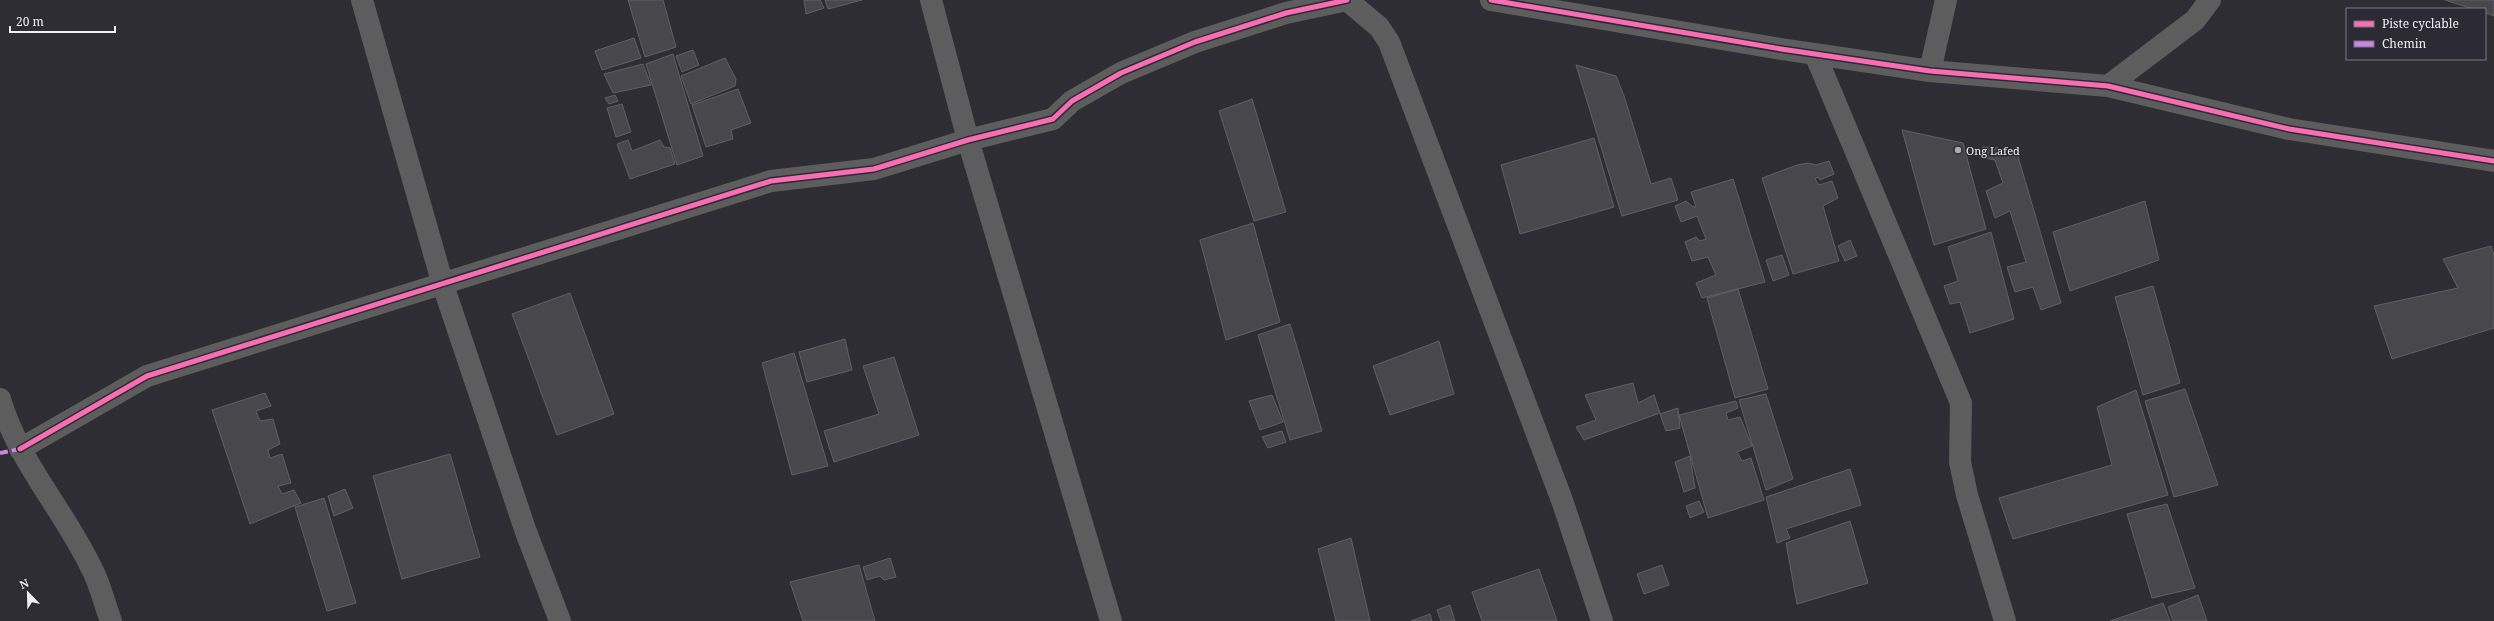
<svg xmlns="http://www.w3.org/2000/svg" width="2494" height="621" font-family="'Noto Serif',serif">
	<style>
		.building { fill: #47474c; stroke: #606064 }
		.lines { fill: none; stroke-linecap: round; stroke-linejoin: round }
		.minor { stroke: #5e5d5d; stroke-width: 22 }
		.quiet { stroke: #c787e3; stroke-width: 4; stroke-dasharray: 8 4; stroke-linecap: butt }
		.cycleway-casing { stroke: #2c2b35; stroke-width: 8 }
		.cycleway { stroke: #f96db3; stroke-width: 5 }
		.poi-dot { fill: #acabb2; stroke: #2c2b35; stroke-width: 1.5 }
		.labels { text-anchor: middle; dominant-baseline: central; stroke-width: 3; stroke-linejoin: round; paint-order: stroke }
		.poi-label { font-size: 11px; fill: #f0eff6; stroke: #2c2b35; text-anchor: start }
	</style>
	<rect width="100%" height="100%" fill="#2e2d33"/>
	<path class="building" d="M628,0H663L676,47L645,57Z
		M804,0H820L824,8L806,14Z
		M825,0H862L828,9Z
		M2445,0H2494V16L2485,13V9H2473Z
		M634,38L641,58L602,70L595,51Z
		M693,50L699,65L682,72L676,56Z
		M673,54L703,156L677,165L646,64Z
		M725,58L736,79L735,86L691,104L681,76Z
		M643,64L651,85L613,93L604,74Z
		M1576,65L1616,76L1624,96L1651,184L1671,178L1678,200L1622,216Z
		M738,89L751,123L731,130L733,139L706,147L692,105Z
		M615,95L618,101L609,104L605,98Z
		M1252,99L1286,212L1254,221L1219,111Z
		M622,104L631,132L616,137L607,108Z
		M1902,130L1963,143L1986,229L1934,245Z
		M1594,138L1614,207L1520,234L1501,165Z
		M628,140L632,151L660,140L664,147L670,148L675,164L630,179L617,144Z
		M1983,147L1999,148L2001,155L2017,153L2061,303L2041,310L2033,287L2015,292L2007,267L2026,262L2010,211L1995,218L1986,191L2003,183L1995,160L1980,157Z
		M1829,161L1834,174L1820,180L1818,177L1815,179L1819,185L1832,181L1838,198L1823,206L1839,261L1793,274L1762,178L1797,165L1808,163L1816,165Z
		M1733,179L1765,282L1702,298L1696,283L1716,275L1708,257L1692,261L1685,242L1696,237L1700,241L1706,239L1697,216L1681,222L1675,206L1686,201L1693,207H1696L1691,192Z
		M2145,201L2159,260L2070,291L2053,232Z
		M1253,223L1280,322L1226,340L1200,240Z
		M1991,232L2014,319L1970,333L1960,302L1950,304L1944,286L1958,281L1948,247Z
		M1850,240L1857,256L1845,261L1838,246Z
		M2491,246L2494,255V328L2392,359L2374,306L2458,288L2443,259Z
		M1782,255L1789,275L1773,281L1766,260Z
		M2153,286L2180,383L2143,395L2115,297Z
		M1738,289L1768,389L1735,398L1707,298Z
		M570,293L614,414L557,435L512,314Z
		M1290,324L1322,431L1290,440L1258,335Z
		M845,339L852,370L807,382L799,352Z
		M1439,341L1454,394L1390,415L1373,366Z
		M794,353L828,466L792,475L762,363Z
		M894,357L919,435L834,462L824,431L879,414L863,366Z
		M1633,383L1638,403L1654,395L1660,413L1584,440L1576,427L1596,420L1585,395Z
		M2185,389L2218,485L2174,497L2145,401Z
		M2136,390L2168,495L2013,539L1999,498L2112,465L2097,407Z
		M265,393L271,406L256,411L260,421L273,419L280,444L268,450L270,458L282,454L291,483L278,486L282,494L294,490L301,503L250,524L212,410Z
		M1766,394L1793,479L1766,490L1739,400Z
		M1272,395L1283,422L1260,430L1249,401Z
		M1736,401L1738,408L1726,413L1728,420L1740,417L1752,446L1737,452L1742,461L1751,458L1764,500L1708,518L1679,415Z
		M1678,408L1680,428L1666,431L1660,414Z
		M1282,431L1286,442L1268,448L1262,437Z
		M450,454L480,557L402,579L373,476Z
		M1690,456L1695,488L1684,492L1675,462Z
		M1850,469L1861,505L1786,529L1790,538L1777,543L1766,497Z
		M345,489L353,508L334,516L328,496Z
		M324,498L356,603L327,611L295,507Z
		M1699,501L1704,512L1690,518L1686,506Z
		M2167,504L2195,588L2152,598L2127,514Z
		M1850,521L1868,583L1797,604L1786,543Z
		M1351,538L1370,621H1336L1318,549Z
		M890,558L896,577L884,580L880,576L867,580L863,567Z
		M859,565L875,621H803L790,582Z
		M1662,565L1669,585L1644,594L1637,574Z
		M1539,569L1557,621H1482L1472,592Z
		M2198,595L2207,621H2173L2168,607Z
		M2163,603L2170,621H2110Z
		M1450,605L1455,621H1441L1437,610Z
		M1430,614L1432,621H1411Z"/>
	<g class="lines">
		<path class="minor" d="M362,0L443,285L526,532L560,621
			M931,0L968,140L1111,621
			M1347,0L1379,27L1389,42L1563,503L1602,621
			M1491,0L1781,49L1930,71L2108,86L2289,129L2494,161
			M1815,54L1961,403L1960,462L1967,495L2005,621
			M1930,71L1946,0
			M2108,86L2195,20L2210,0
			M0,399C18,461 63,509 91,567C100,583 104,603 111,621
			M20,449L147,376L771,181L874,169L968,140L1053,119L1072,101L1121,73L1195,42L1286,13L1347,0"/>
		<path class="quiet" d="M0,453L20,449"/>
		<g class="cycleway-casing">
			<path id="cycleway" d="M1491,0L1781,49L1930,71L2108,86L2289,129L2494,161
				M20,449L147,376L771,181L874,169L968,140L1053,119L1072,101L1121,73L1195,42L1286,13L1347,0"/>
		</g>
		<use href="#cycleway" class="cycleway"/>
	</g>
	<circle class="poi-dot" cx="1958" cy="150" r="4"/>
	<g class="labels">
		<g class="poi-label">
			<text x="1966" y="150">Ong Lafed</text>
		</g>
	</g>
	<rect x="2346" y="8" width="140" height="52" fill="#2c2b35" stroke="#7a7982"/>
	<rect x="2354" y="21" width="20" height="6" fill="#f96db3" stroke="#7a7982"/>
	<text x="2382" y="28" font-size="12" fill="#f0eff6">Piste cyclable</text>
	<rect x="2354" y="41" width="20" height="6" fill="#c787e3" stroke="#7a7982"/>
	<text x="2382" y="48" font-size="12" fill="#f0eff6">Chemin</text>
	<g transform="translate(28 593) rotate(337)" stroke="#2c2b35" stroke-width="3" paint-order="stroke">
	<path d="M0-3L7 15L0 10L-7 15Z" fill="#f0eff6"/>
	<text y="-6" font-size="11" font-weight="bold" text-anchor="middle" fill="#f0eff6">N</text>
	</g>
	<path d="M10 26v6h105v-6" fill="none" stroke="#f0eff6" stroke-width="2"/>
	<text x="16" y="26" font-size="12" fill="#f0eff6" stroke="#2c2b35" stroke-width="3" paint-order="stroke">20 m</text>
</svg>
